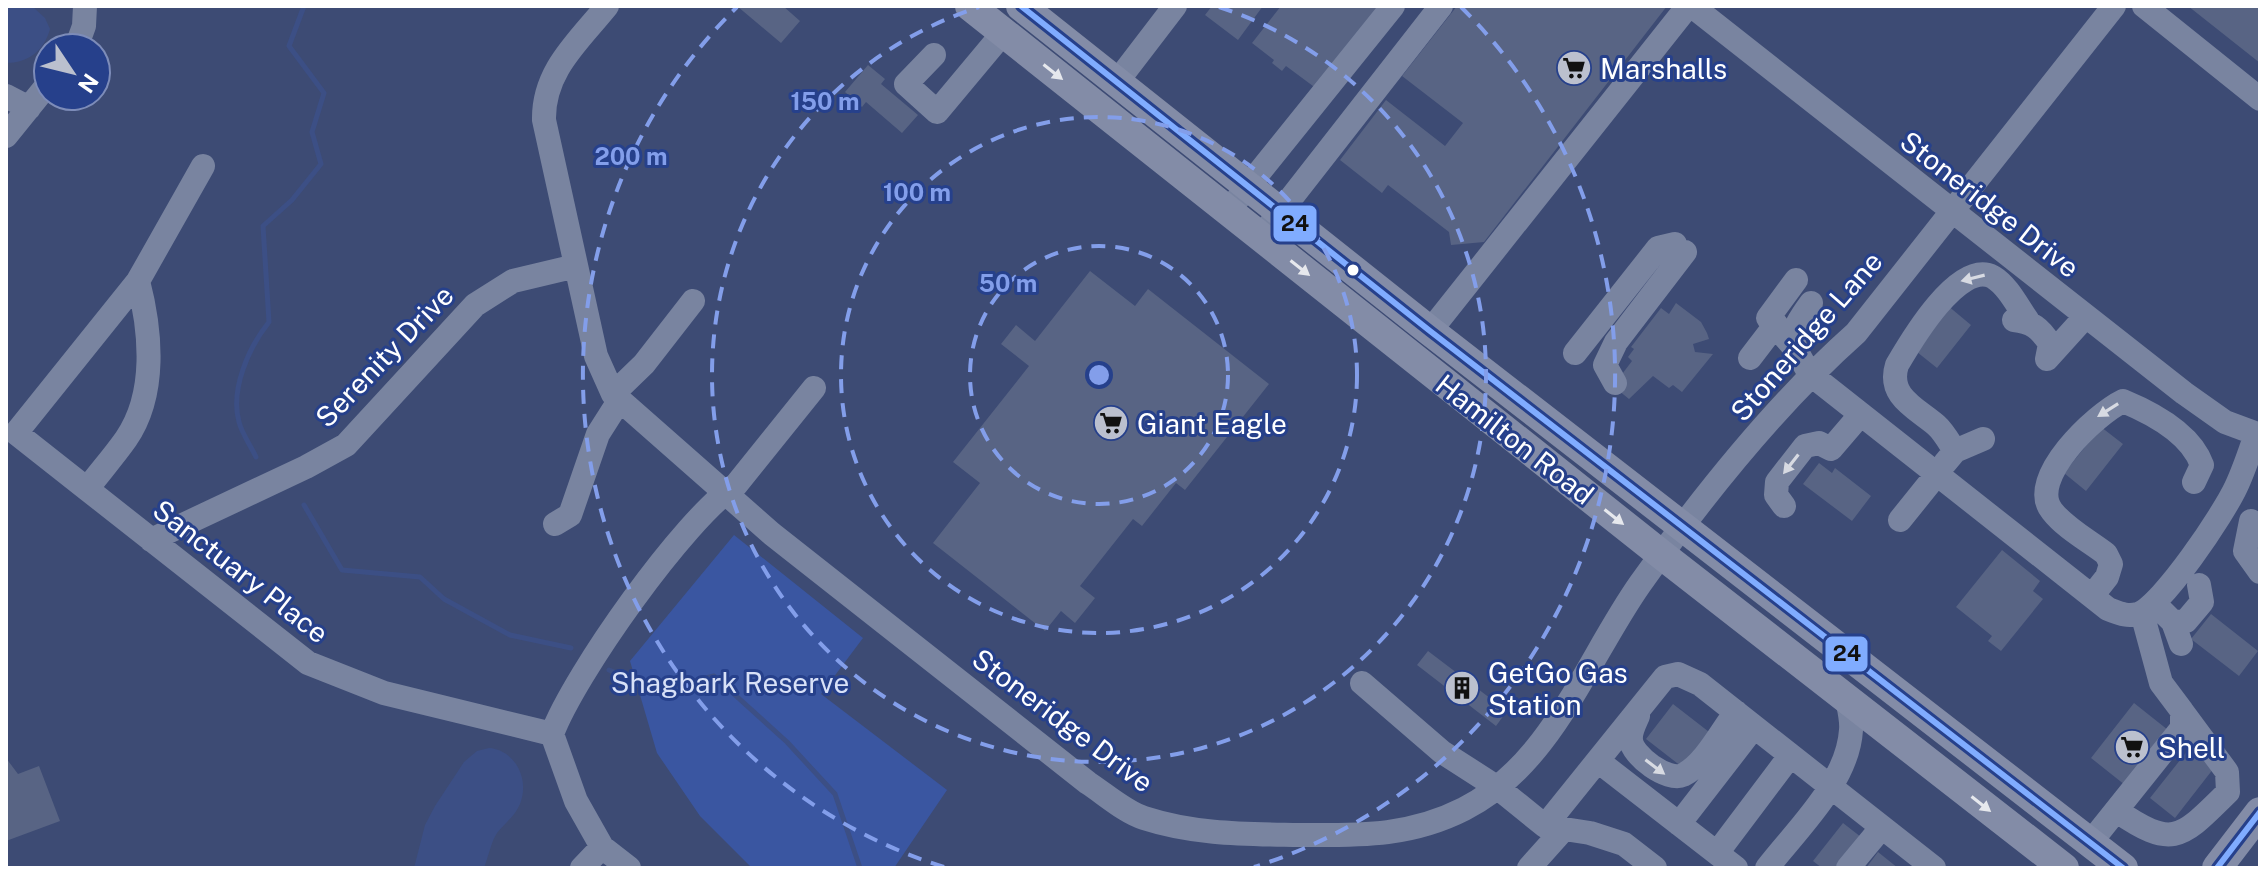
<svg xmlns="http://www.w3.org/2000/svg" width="2266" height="874" font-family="'Public Sans',sans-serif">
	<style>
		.green { fill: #3a56a1 }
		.water { fill: #3c4f85 }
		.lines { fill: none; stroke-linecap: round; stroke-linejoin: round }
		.stream { stroke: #3c4f85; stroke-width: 5 }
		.building { fill: #586484 }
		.minor { stroke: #7984a0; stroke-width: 24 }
		.major { stroke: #838ca7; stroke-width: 30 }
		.bus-1-casing { stroke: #26408b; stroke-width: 12 }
		.bus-1 { stroke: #80acff; stroke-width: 6 }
		.oneway { fill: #e6e8ed }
		.oneway2 { fill: #d7dae2 }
		.ring { fill: none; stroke: #839eea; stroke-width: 4; stroke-dasharray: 14 10 }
		.bus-dot { fill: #fff; stroke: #26408b; stroke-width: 3 }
		.labels { text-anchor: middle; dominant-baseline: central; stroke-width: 6; stroke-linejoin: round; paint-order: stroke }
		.poi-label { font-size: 28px; fill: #fff; stroke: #26408b; text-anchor: start }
		.street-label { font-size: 28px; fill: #fff; stroke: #26408b }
		.park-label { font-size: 28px; fill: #d8e1f8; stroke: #26408b }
		.centre { fill: #839eea; stroke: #26408b; stroke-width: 4 }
		.ring-label { font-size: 24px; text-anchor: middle; font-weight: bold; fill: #839eea; stroke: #26408b; stroke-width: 6; stroke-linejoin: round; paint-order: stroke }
		.line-badge { stroke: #26408b; stroke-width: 3 }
		.pale-badge-label { font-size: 22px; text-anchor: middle; font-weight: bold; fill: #111 }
	</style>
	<rect width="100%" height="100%" fill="#3d4b74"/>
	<path class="green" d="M734,535L863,638L821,694L947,790L894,868H752L700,816L657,753L630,661Z"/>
	<path class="water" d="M6,6H32L45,18L50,29C44,51 28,63 6,63Z
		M489,748C515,750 530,779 520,804C515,816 505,823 497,833C491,842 488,858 484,868H414L425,825L435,806L464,762L477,751Z"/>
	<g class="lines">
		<path class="stream" d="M256,457C251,446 242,434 239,422C230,389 249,347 269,322L263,226L292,200L321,164L312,132L324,93L289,46L304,6
			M304,505L342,570L420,577L444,599L510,635L571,648
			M609,670L658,690L714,676L787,742L835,794L860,868"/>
	</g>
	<path class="building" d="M737,6H783L800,21L781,43Z
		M1212,6H1263L1238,40L1205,15Z
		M1281,6H1381L1317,89L1286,66L1282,71L1272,63L1274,60L1252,43Z
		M1457,6H1667L1484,242L1451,245L1449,232L1388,185L1382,193L1340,160L1386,100L1445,146L1463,123L1402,76Z
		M2188,6H2260V63Z
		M868,65L885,79L881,84L918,115L902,133L866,102L862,107L845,92Z
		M1090,271L1135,306L1148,289L1269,384L1185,490L1176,483L1142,526L1133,519L1080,586L1095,598L1075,623L1061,611L1045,631L933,543L980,483L953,462L1029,366L1001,344L1016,325L1035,341Z
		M1676,303L1701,322L1707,333L1709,339L1693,344L1695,352L1713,354L1682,392L1673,385L1669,388L1653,376L1629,399L1613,386L1632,361L1628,357L1634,349L1631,347L1661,308L1669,314Z
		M1947,305L1971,325L1937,368L1912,348Z
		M2101,427L2123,444L2086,491L2064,473Z
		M1819,463L1832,473L1835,468L1871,496L1852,521L1803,484Z
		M2002,550L2040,581L2033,591L2043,599L2001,651L1988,641L1992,636L1956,607Z
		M2211,614L2258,651L2239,676L2191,639Z
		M1428,651L1507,711L1496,726L1417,665Z
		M2134,703L2168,730L2125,785L2091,758Z
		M1673,704L1713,735L1686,770L1646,739Z
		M2192,745L2217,764L2175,818L2150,798Z
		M6,758L18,774L39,766L60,821L6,841Z
		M1843,823L1861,837L1837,868H1822L1813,861Z
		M1878,852L1898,868H1866Z"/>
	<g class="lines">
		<path class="minor" d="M607,6C578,42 543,71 544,120L596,356L613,394L772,534L1088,783C1105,794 1125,812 1144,818C1193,834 1242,834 1293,835C1355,835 1407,838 1464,809C1552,764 1586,661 1640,584C1702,497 1776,404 1856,333L2114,6
			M1692,6L2184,393L2225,422L2260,435
			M2144,6L2260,99
			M76,48L84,26L85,6
			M934,55L906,84L937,112L1003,33
			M1116,83L1175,6
			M6,96L29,108
			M6,136L48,84
			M1228,211L1393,6
			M1270,225L1441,6
			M138,281C151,331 157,394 126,439C114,456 100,472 87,489L16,433L138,281L203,166
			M1811,303C1787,336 1789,340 1810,374L2108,609C2119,613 2126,617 2138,614C2163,605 2224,513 2236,487C2244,470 2250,452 2256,434
			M2014,320C2032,322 2040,328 2050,344L2047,359
			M1430,331L1688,6
			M1792,345L1768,318L1796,280
			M1575,353L1658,248L1675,244
			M1750,358L1776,324
			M2047,359L2085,317
			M1615,383L1605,365L1616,342L1685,252
			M613,394L644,364L693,301
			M1955,451C1949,442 1944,432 1936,425C1916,408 1887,396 1897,365C1911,341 1959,259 1993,277C2008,286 2018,307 2028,321
			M1945,463L1955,451L1983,439
			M87,489L308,663L384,693L552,734
			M1784,506L1776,495L1777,482L1805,446L1819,443L1831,449L1861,414
			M1900,520L1937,474
			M2251,521L2245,551L2260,572
			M555,524L570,515L598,434L619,401
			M151,540L306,467L346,445L475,305L513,281L576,266
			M2092,596L2107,577L2111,564L2106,554C2089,541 2065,528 2052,511C2026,479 2096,414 2123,401C2152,413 2191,434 2202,465L2194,482
			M2163,612L2173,622L2181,644
			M2173,622L2186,621L2202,602L2199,585
			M1362,683L1442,752L1498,788L1545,826L1590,833L1624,844L1655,868
			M1638,716C1635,723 1630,732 1631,740C1632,756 1668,782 1683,775C1705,764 1721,731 1736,712
			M1598,761L1736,868
			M2117,811C2174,850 2181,838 2228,792L2227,772L2182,711
			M1679,824L1754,727
			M1545,826L1665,677L1678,674L1700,684L1934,868
			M2090,843L2182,728V711L2161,683L2142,613
			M1717,853L1790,756
			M582,868L602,847
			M629,868L602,847L576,801L552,734C574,675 684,519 736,485L814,388
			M1529,868L1563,830
			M1767,868C1797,829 1848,782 1851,730C1852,720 1849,709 1847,699
			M1848,868L1882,827"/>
		<path class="major" d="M970,6L1662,555L2064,868
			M1021,6L1430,331L2123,868
			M2217,868L2260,812"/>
		<g class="bus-1-casing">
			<path id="bus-1" d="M1021,6L1430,331L2123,868
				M2217,868L2260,812"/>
		</g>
		<use href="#bus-1" class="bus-1"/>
	</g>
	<defs><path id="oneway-solid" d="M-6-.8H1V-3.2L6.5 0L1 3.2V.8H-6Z" transform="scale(2)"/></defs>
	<g class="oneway">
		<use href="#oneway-solid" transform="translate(1053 72) rotate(38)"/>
		<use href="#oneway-solid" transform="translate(1300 268) rotate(38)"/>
		<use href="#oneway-solid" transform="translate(1614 517) rotate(38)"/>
		<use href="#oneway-solid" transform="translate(1981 804) rotate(38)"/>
	</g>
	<g class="oneway2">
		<use href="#oneway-solid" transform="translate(1973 278) rotate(166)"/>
		<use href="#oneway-solid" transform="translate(2108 410) rotate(148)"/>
		<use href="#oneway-solid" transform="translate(1791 464) rotate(128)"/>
		<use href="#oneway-solid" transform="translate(1655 767) rotate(37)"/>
	</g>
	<g class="ring">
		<circle cx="1099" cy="375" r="129"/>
		<circle cx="1099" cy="375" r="258"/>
		<path d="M1219 7A387 387 0 1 1 979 7"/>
		<path d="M944 867A516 516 0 0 1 737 7M1461 7A516 516 0 0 1 1254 867"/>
	</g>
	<defs>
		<g id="supermarket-disc" transform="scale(1.8)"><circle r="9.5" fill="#bbc0ce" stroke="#26408b"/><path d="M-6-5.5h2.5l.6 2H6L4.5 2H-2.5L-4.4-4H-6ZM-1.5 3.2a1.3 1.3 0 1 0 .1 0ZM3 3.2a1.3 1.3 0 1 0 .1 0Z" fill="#111"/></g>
		<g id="building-disc" transform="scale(1.8)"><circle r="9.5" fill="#bbc0ce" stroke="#26408b"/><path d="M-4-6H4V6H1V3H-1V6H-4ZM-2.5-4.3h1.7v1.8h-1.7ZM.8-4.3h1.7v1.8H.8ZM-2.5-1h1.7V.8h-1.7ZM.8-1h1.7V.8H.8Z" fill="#111"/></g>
	</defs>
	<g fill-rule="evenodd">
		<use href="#supermarket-disc" x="1574" y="68"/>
		<use href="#supermarket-disc" x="1111" y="423"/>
		<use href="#building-disc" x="1462" y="688"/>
		<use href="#supermarket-disc" x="2132" y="747"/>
	</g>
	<circle class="bus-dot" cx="1353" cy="270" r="7"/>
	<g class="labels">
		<g class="poi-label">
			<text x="1600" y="68">Marshalls</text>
			<text x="1137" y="423">Giant Eagle</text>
			<text x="1488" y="672">GetGo Gas<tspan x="1488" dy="32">Station</tspan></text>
			<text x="2158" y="747">Shell</text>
		</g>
		<g class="street-label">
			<text transform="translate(1990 204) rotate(38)">Stoneridge Drive</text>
			<text transform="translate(1806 336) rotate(-49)">Stoneridge Lane</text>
			<text transform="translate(384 356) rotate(-46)">Serenity Drive</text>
			<text transform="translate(1515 439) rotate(38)">Hamilton Road</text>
			<text transform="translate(241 571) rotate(38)">Sanctuary Place</text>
			<text transform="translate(1063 720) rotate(37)">Stoneridge Drive</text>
		</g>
		<g class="park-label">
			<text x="730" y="682">Shagbark Reserve</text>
		</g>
	</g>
	<circle cx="1099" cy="375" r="12" class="centre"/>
	<g class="ring-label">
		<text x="825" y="110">150 m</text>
		<text x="631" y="165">200 m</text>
		<text x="917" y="201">100 m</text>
		<text x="1008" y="292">50 m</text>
	</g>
	<g class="line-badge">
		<rect x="1272" y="204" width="46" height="39" rx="8" fill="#80acff"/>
		<rect x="1824" y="635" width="45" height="38" rx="8" fill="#80acff"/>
	</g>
	<g class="pale-badge-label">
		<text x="1295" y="231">24</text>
		<text x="1847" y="661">24</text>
	</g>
	<rect width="2266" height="874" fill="none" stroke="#ffffff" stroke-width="16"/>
	<g transform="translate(72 72) rotate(125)"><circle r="38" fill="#26408b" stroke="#7d8cb9" stroke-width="2"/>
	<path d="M0-6L14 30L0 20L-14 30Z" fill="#bbc0ce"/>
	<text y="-12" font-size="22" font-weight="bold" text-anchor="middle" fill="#ffffff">N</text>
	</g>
</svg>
